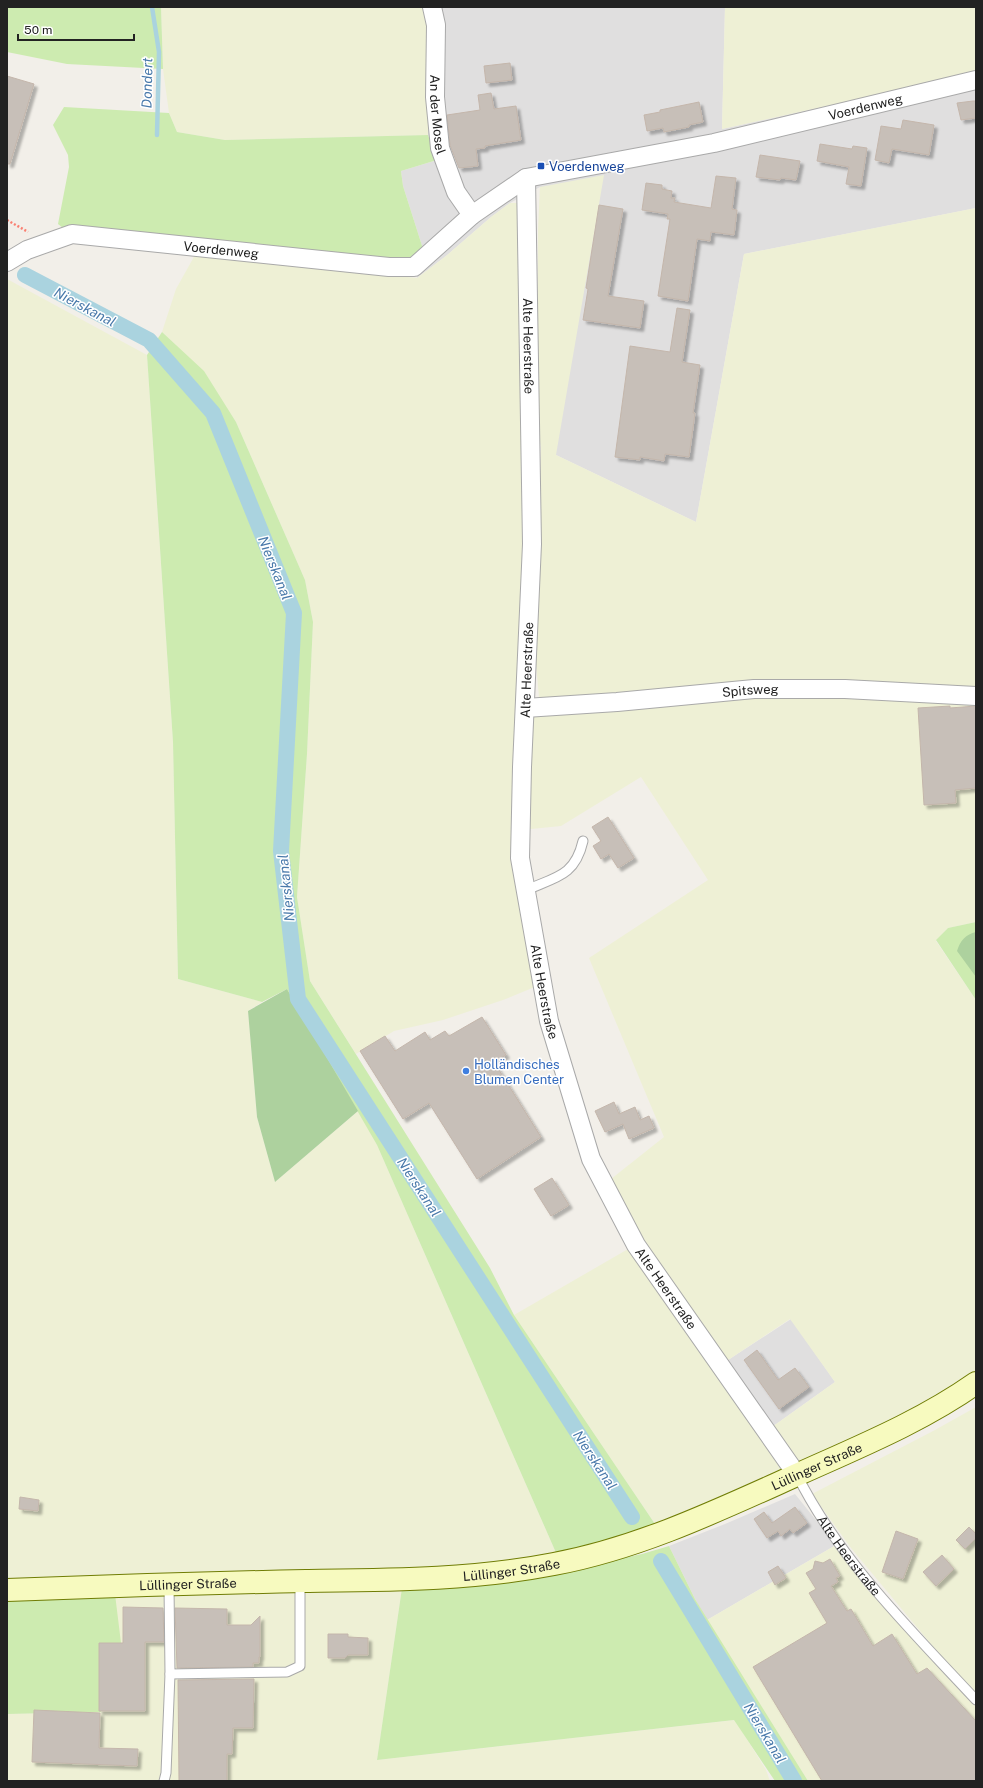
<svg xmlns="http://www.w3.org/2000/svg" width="983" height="1788" font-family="'Public Sans',sans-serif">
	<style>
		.residential { fill: #e0dfdf }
		.farmland { fill: #eef0d5 }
		.grass { fill: #cdebb0 }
		.forest { fill: #add19e }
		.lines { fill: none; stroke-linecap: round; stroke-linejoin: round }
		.stream { stroke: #aad3df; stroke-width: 4.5 }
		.canal { stroke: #aad3df; stroke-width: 16 }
		.building { fill: #c7bfb8; stroke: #c4b6ab; filter: url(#shadow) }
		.lane-casing { stroke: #a9a9a9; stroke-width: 11 }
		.street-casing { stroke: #a9a9a9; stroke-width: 20 }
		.secondary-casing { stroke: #707d05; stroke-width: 24 }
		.path { stroke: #fa8072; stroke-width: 2.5; stroke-dasharray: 2 2; stroke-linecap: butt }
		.lane { stroke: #fff; stroke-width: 9 }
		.street { stroke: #fff; stroke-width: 18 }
		.secondary { stroke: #f7fabf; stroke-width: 22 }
		.transit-dot { fill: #1a4fb4; stroke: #fff; stroke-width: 1.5 }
		.shop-dot { fill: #3f7fe0; stroke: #fff; stroke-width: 1.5 }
		.labels { text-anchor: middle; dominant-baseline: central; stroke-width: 3; stroke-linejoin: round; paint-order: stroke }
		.street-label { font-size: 13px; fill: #222; stroke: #fff }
		.transit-label { font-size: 13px; fill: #164399; stroke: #fff; text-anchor: start }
		.shop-label { font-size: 13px; fill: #366cbe; stroke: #fff; text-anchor: start }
		.water-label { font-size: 14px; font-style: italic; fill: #4a7aab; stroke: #fff }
	</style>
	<defs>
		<filter id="shadow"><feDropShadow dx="3.5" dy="3.5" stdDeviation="1" flood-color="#0004"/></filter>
	</defs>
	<rect width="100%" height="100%" fill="#f2efe9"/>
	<path class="residential" d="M427,7H725L722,129L976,73V208L744,254L696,522L556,455L540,187L510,203L491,217L446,256L417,278L424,252L403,186L401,171L437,160L428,135L429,19Z
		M791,1319L835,1382L772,1427L725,1362Z
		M795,1494L836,1545L707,1620L695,1599L669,1546L725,1524Z"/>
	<path class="farmland" d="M161,7H427L429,19L428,135L225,140L177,132L169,113L163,69Z
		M725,7H976V73L722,129Z
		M604,175L556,455L696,522L744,254L976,208V922L948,928L936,941L976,1000V1373L950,1392L799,1465L772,1427L835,1382L790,1319L725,1362L636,1245L606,1183L664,1137L589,958L708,880L641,777L561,826L521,830L542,984L503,1000L443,1020L394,1031L356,1054L310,981L297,897L307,754L313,622L305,580L236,422L204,372L162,332L176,289L195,255L417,278L446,256L491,217L510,203H520L524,218L523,708L561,699L539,697L535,653L541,448L537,421L538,230L540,187Z
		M7,279L147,355L173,742L178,979L262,1002L248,1011L257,1117L275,1182L358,1111L377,1145L557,1555L403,1581L377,1760L735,1720L766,1770L770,1781H7V1714L101,1712V1644L121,1643L7,1594Z
		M635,1245L785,1470L657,1527L514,1315Z
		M976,1407V1693L945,1661L851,1548L812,1494L935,1430Z
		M836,1545L864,1586L976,1706V1781H808L707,1620Z"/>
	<path class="grass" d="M7,7H161L163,69L67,64L7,52Z
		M64,107L169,113L177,132L225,140L428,135L437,160L401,171L403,186L424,252L410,263L63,228L58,224L69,167L68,155L53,125Z
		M162,332L204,371L236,422L305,580L313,622L307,754L297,897L310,981L490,1268L514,1315L657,1527L557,1555L377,1145L287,989L262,1002L178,979L173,742L147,355Z
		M976,922V1000L936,940L948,928Z
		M669,1546L695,1599L808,1781H775L734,1720L377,1760L403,1581L565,1570L642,1554Z
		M114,1586L121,1643L101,1644V1712L7,1714V1590Z"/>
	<path class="forest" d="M976,932V977L957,951C960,941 966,934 976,932Z
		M287,989L358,1111L275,1182L257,1117L248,1011Z"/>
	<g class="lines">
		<path class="stream" d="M152,7L159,52L157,135"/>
		<path class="canal" d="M25,275L149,340L213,413L294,613L281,851L298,999L632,1517
			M661,1561L794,1781"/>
	</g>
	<path class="building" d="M510,63L512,80L486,83L484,66Z
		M7,76L34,84L10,164H7Z
		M491,93L494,109L516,106L521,140L485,146V148L476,149L478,166L459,168L450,145L447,115L480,110L478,95Z
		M973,101H976V118L961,120L957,103Z
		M699,102L703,122L689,125V127L664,132L663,128L647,131L644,115L660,112V110Z
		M903,120L934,125L929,155L892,149L889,163L875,160L881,126L901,129Z
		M820,144L852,149L853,146L867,148L861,186L846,184L849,167L817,161Z
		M760,155L800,161L796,180L781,178L780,180L756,177Z
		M716,176L736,178L732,209L737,210L734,235L711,232L710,241L697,239L688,301L658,296L670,219H667L668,214L642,210L646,183L662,185V189L672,191L671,198H675L674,202L711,208Z
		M599,205L623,209L608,296L644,301L640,328L583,320L588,289L586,288Z
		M677,308L690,310L682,362L700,365L693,413H695L689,457L665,454L664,461L640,457V460L615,457L630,346L670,352Z
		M950,706V708L976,706V788L955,790L956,803L924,805L918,708Z
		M608,817L634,858L618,868L609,854L601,859L593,846L601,841L592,827Z
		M482,1017L506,1055L494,1062L541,1137L477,1179L429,1103L403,1119L360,1051L385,1036L395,1051L425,1032L430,1040L445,1031L449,1036Z
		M614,1102L619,1114L635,1107L640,1120L649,1116L654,1128L629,1139L623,1124L605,1132L595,1111Z
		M552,1178L569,1205L551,1216L534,1189Z
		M757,1350L778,1380L795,1368L809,1387L779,1409L744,1360Z
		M20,1497L39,1500L38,1511L19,1509Z
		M795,1507L807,1523L793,1533L790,1529L781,1536L778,1531L767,1538L754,1519L764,1512L772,1523Z
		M969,1527L976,1534V1538L965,1549L956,1540Z
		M896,1531L918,1539L903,1579L882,1572Z
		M942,1555L954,1569L936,1586L923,1572Z
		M830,1559L840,1576L836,1578L838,1582L831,1586L847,1611L851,1609L873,1646L892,1634L917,1674L927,1668L976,1721V1781H822L753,1667L827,1623L809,1593L816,1589L806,1573L813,1569L815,1561L823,1563Z
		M778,1566L786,1578L775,1585L768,1572Z
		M123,1607L163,1608L164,1642H145V1711H99V1643H123Z
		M175,1608L227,1609V1625H251L260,1616V1657H259V1663H253V1667L177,1668Z
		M328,1634H348V1637L368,1638V1655H348L345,1658H328Z
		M254,1679L253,1728H233L232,1754H227V1781H179L178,1680Z
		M34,1710L100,1713L99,1748L138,1749L137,1766L32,1762Z"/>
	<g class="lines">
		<g class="lane-casing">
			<g id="lane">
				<path d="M526,890C556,877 575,876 583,841"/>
				<path id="s1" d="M797,1475C840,1561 911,1630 976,1700"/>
				<path d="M169,1585L170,1674L287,1672L300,1666V1581"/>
				<path d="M164,1781L166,1773L170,1674"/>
			</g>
		</g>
		<g class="street-casing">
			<g id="street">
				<path id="s2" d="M432,7L436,25L435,97L440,148L456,192L472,215"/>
				<path id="s3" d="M526,178L532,544L522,767L520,858L549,1021L591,1159L636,1245L797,1475"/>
				<path id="s4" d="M7,262L27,250L72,234L389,267H414L472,215L526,178L714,143L976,80"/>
				<path id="s5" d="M525,708L617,702L754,689H845L976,696"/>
			</g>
		</g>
		<g class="secondary-casing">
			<g id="secondary">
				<path id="s6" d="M7,1590C107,1586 206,1583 306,1581C389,1580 472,1580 554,1564C640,1548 721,1509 801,1473C861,1446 922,1421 976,1383"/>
			</g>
		</g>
		<path class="path" d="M7,220L28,232"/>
		<use href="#lane" class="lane"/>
		<use href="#street" class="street"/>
		<use href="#secondary" class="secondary"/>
	</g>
	<rect class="transit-dot" x="537" y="162" width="8" height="8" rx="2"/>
	<circle class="shop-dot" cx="466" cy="1071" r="4"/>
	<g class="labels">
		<g class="street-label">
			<text stroke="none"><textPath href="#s4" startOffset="905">Voerdenweg</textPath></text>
			<text stroke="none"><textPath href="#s2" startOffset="108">An der Mosel</textPath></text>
			<text stroke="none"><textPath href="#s4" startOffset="221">Voerdenweg</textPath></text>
			<text stroke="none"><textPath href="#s3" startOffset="168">Alte Heerstraße</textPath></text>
			<text transform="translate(527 670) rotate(-88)">Alte Heerstraße</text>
			<text stroke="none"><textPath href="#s5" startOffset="226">Spitsweg</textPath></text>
			<text stroke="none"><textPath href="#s3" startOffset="816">Alte Heerstraße</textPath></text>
			<text stroke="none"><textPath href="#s3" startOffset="1140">Alte Heerstraße</textPath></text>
			<text stroke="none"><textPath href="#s6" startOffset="829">Lüllinger Straße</textPath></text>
			<text stroke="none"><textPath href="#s1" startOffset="96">Alte Heerstraße</textPath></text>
			<text stroke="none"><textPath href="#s6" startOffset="505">Lüllinger Straße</textPath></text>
			<text stroke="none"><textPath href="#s6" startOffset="181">Lüllinger Straße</textPath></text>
		</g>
		<g class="transit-label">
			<text x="549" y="166">Voerdenweg</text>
		</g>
		<g class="shop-label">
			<text x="474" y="1064">Holländisches<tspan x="474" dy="15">Blumen Center</tspan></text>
		</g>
		<g class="water-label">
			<text transform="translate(147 83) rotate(-89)">Dondert</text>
			<text transform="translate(85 307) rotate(28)">Nierskanal</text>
			<text transform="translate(275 568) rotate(68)">Nierskanal</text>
			<text transform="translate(286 888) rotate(-96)">Nierskanal</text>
			<text transform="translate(419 1187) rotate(57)">Nierskanal</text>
			<text transform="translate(595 1460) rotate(57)">Nierskanal</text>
			<text transform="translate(765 1733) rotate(59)">Nierskanal</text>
		</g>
	</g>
	<rect width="983" height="1788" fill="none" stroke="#222222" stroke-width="16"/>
	<path d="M18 34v6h116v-6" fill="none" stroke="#222222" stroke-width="2"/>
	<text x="24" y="34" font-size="12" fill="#222222" stroke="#ffffff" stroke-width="3" paint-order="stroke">50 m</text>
</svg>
